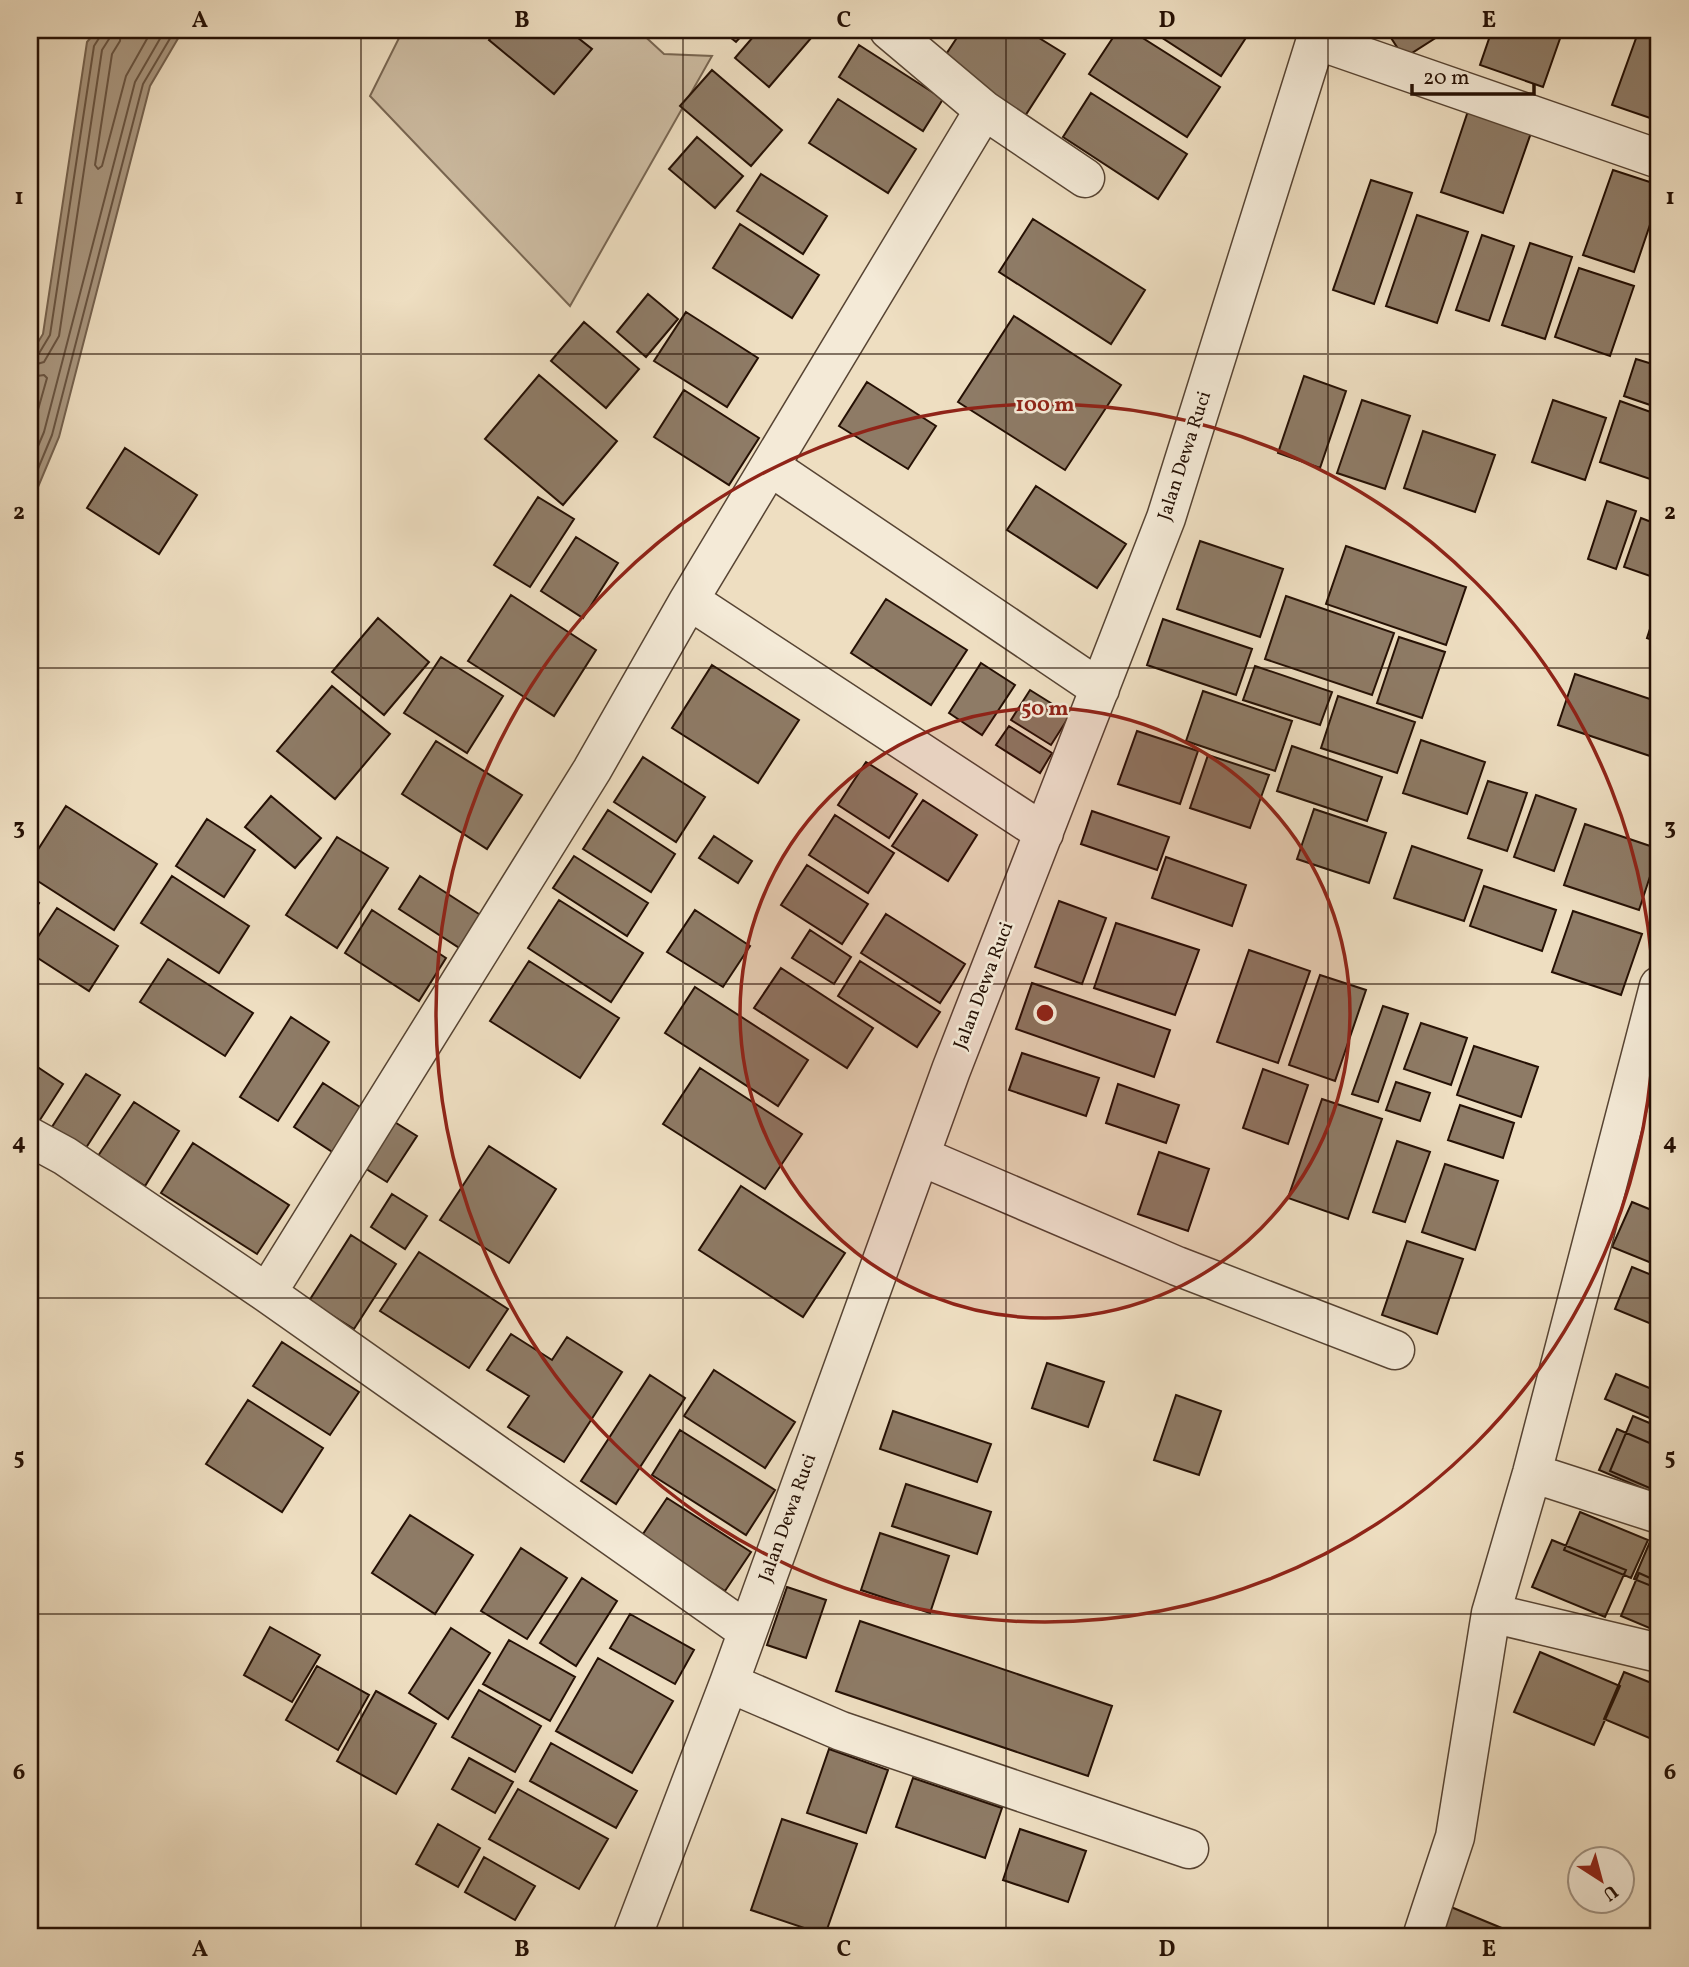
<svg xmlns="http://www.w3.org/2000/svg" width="1689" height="1967" font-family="Vollkorn,serif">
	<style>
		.green { fill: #ccbba1; stroke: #786652; stroke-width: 2 }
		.water { fill: #aa9881; stroke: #75624f; stroke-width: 2 }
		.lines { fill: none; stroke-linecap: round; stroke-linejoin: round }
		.shore { stroke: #685442; stroke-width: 2 }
		.building { fill: #8e7b66; stroke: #251004; stroke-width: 2 }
		.minor-casing { stroke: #574433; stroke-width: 41 }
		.minor { stroke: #f4ead7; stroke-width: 38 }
		.grid { fill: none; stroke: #251004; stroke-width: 2; stroke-opacity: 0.55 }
		.ring { fill: none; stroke: #8f2418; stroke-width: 3.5 }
		.labels { text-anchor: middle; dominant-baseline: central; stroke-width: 5; stroke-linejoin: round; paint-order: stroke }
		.street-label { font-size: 19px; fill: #251004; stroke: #f4ead7 }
		.centre { fill: #8f2418; stroke: #f4ead7; stroke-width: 3.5 }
		.ring-label { font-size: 21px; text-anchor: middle; font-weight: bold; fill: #8f2418; stroke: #f4ead7; stroke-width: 5; stroke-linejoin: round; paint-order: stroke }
		.neatline { fill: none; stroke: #251004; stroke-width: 2.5 }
		.grid-label { font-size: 23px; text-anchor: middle; font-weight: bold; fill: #251004 }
	</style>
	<rect width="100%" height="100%" fill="#eedec1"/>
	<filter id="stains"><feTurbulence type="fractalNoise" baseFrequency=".00286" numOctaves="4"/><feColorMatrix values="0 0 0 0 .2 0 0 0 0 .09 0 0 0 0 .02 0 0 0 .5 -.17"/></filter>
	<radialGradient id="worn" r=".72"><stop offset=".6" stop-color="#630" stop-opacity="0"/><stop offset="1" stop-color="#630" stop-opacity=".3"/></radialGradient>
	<path class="green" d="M403,30H638L664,54L712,56L570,306L370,96Z"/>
	<path class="water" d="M97,30H183L150,86L59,437L30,506V355L43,334L87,42Z"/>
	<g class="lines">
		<path class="shore" d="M121,30L120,41L112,54L95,165L98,169L102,166L126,76L152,30
			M30,357L38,355L50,335L94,46L101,35L102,30
			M30,366L44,362L59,336L102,50L109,39L111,30
			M30,377L44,375L47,378L30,438
			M30,465L44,432L135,82L165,30
			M30,488L52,435L143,84L175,30"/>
	</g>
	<path class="building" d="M497,30H568L592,49L554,94L489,40Z
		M721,30H747L736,42Z
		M759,30H818L769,87L735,58Z
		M962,30H1026L1065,54L1025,116L941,62Z
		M1118,30H1130L1220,87L1187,137L1089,74Z
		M1150,30H1251L1221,76Z
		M1386,30H1448L1404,58Z
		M1492,30H1563L1543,87L1480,65Z
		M1639,30L1659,31V121L1612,105Z
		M859,45L943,99L923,131L839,77Z
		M712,70L782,130L751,166L680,106Z
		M1091,93L1187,154L1158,199L1063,137Z
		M838,99L916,149L888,193L809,143Z
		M1469,108L1532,130L1503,213L1441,192Z
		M697,137L743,176L715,208L669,169Z
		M1613,170L1659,185V198L1634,272L1583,255Z
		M761,174L827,216L803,254L737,211Z
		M1371,180L1412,193L1374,304L1333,290Z
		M1417,215L1468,232L1437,323L1386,306Z
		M1033,219L1145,290L1111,344L999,272Z
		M740,224L819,275L792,318L713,268Z
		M1482,235L1514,246L1489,321L1456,310Z
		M1530,243L1572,257L1545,339L1502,325Z
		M1579,268L1634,286L1610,356L1555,337Z
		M648,294L678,319L646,357L617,332Z
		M686,312L758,358L727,407L654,361Z
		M1014,316L1121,385L1065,470L958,402Z
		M584,322L639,369L606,408L551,361Z
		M1636,359L1659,366V408L1624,396Z
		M539,375L617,441L563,505L485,439Z
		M1304,376L1346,391L1320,468L1278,453Z
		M867,382L936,426L908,469L839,426Z
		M684,390L759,438L729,485L654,437Z
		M1362,400L1410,416L1385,489L1337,473Z
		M1553,400L1606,418L1585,480L1532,462Z
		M1620,401L1659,415V471L1656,481L1600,462Z
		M1423,431L1495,455L1475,512L1404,488Z
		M125,448L197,495L159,554L87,508Z
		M1036,486L1126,544L1097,588L1007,530Z
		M538,497L574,519L530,587L494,565Z
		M1607,501L1636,511L1616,569L1588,559Z
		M1641,518L1659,525V579L1624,567Z
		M576,537L618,563L583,618L541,591Z
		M1200,541L1283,569L1260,637L1177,609Z
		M1346,546L1466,587L1446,645L1326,604Z
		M511,595L596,650L554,716L468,661Z
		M1286,596L1394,633L1372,695L1265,659Z
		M886,599L967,650L931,705L851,653Z
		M1659,601V642L1647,638Z
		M378,618L429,662L384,715L332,672Z
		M1163,619L1252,649L1236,695L1147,665Z
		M1399,637L1445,652L1422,718L1377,703Z
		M441,657L503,696L467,753L404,713Z
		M981,663L1015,685L982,735L949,713Z
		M712,665L799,720L758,783L672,728Z
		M1255,666L1332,692L1320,725L1243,700Z
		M1575,674L1659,702V759L1558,725Z
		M332,686L390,734L335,799L277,751Z
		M1030,690L1070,715L1051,745L1011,720Z
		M1203,691L1292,721L1275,771L1186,741Z
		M1338,696L1415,722L1397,773L1321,748Z
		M1009,726L1052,753L1040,773L996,745Z
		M1137,731L1198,751L1180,804L1118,784Z
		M1421,740L1485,762L1467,814L1403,793Z
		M436,741L522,795L487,849L402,794Z
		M1292,746L1382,777L1367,821L1277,791Z
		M1208,755L1269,775L1250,828L1190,808Z
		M643,757L705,797L676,842L614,802Z
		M866,762L917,794L889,838L838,805Z
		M1488,781L1527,793L1507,851L1468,838Z
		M1536,795L1576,809L1554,871L1514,857Z
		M271,796L321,838L295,868L245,827Z
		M923,800L977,835L948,881L892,846Z
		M66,806L157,864L114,930L30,876V862Z
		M1314,809L1386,833L1369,883L1297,859Z
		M608,810L675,854L651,892L583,849Z
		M1092,811L1169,837L1157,870L1081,844Z
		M835,815L894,853L868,893L809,855Z
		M207,819L255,850L224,897L176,866Z
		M1585,824L1659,849L1639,910L1564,885Z
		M714,836L752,861L738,883L699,858Z
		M337,837L388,868L337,948L286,915Z
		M1412,846L1482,870L1464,921L1394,898Z
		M574,856L648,903L627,936L553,888Z
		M1166,857L1246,885L1232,926L1152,898Z
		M807,865L868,904L842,944L781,905Z
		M172,876L249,926L219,973L141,923Z
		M420,876L482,916L461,949L399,909Z
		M1484,886L1556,910L1542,951L1470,926Z
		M30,897L39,903L30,918Z
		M559,900L643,953L611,1002L528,948Z
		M1059,901L1106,918L1082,984L1035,967Z
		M57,908L118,946L89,991L30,953V949Z
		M372,910L446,958L419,1001L345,953Z
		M695,910L750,946L723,987L667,952Z
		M1573,911L1642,934L1621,995L1552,972Z
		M886,914L965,964L940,1003L861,953Z
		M1116,923L1199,950L1175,1015L1094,988Z
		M810,930L851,957L834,984L792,958Z
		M1249,950L1310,971L1278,1063L1217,1042Z
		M168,959L253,1013L225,1056L140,1002Z
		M529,961L619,1018L580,1078L490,1021Z
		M860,961L940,1012L917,1047L838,996Z
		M781,968L873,1028L847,1068L754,1008Z
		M1320,975L1366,990L1335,1081L1289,1065Z
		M1032,983L1170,1030L1154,1077L1016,1029Z
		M695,987L808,1060L778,1106L665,1033Z
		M1383,1006L1408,1014L1378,1102L1352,1094Z
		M291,1017L329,1042L278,1121L240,1097Z
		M1421,1023L1467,1038L1451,1085L1404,1069Z
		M1474,1046L1538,1067L1521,1117L1457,1095Z
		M1022,1053L1099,1078L1086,1116L1009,1090Z
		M30,1062L63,1084L38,1123L30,1118Z
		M700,1068L802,1134L765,1189L663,1124Z
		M1263,1069L1308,1085L1288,1144L1243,1128Z
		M86,1074L120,1095L84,1151L50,1130Z
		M1396,1082L1430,1093L1420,1121L1386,1110Z
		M323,1083L363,1109L334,1153L294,1127Z
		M1118,1084L1179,1105L1166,1143L1106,1123Z
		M1322,1099L1382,1119L1348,1219L1288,1198Z
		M134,1102L179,1131L145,1186L98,1156Z
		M1460,1105L1514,1123L1503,1158L1448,1140Z
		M385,1116L417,1136L387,1182L355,1162Z
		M1397,1141L1430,1152L1405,1222L1373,1212Z
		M193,1143L289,1205L257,1254L161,1193Z
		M489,1146L556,1189L509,1263L440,1220Z
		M1159,1152L1209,1169L1188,1231L1138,1214Z
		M1445,1164L1498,1181L1475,1250L1422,1232Z
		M741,1186L845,1253L803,1317L699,1250Z
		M392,1194L427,1216L405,1249L371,1227Z
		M1632,1202L1659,1213V1266L1612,1247Z
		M351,1235L396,1264L354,1329L309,1301Z
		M1407,1241L1463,1259L1437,1334L1382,1315Z
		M419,1252L508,1309L469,1368L380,1311Z
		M1632,1267L1659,1278V1327L1615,1309Z
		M511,1334L552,1360L567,1337L622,1372L564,1462L508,1427L529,1396L487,1370Z
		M282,1342L359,1392L330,1435L253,1386Z
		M1047,1363L1104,1382L1088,1427L1032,1408Z
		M714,1370L795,1422L765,1468L684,1416Z
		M1616,1374L1659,1392V1422L1605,1399Z
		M650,1375L685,1398L616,1504L581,1481Z
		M1176,1395L1221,1411L1199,1475L1154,1460Z
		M248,1400L323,1448L282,1512L206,1464Z
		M893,1411L991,1444L977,1482L880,1449Z
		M1633,1416L1659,1427V1492L1610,1471Z
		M1617,1429L1659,1447V1474L1651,1492L1599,1470Z
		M680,1430L775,1490L746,1535L652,1475Z
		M906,1484L991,1512L977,1554L892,1526Z
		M667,1498L751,1552L725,1591L641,1537Z
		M1580,1512L1648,1540L1631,1578L1564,1550Z
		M410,1515L473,1555L435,1614L372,1573Z
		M1655,1530L1659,1532V1589L1634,1579Z
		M880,1533L949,1556L930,1613L861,1590Z
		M1552,1540L1626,1570L1605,1617L1532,1587Z
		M521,1548L567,1578L527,1639L481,1611Z
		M1639,1573L1659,1582V1632L1621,1616Z
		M582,1578L617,1601L576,1666L540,1643Z
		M787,1587L826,1600L806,1658L767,1645Z
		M630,1614L694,1650L675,1684L610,1648Z
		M860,1621L1112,1706L1088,1776L836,1691Z
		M270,1627L320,1655L292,1702L244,1675Z
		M451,1628L490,1653L448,1719L409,1693Z
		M509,1640L575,1677L550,1721L483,1684Z
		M1540,1652L1620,1686L1594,1745L1514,1712Z
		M598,1658L673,1701L632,1773L556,1731Z
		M317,1666L369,1695L338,1750L286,1720Z
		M1624,1672L1659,1686V1742L1604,1719Z
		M479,1690L541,1726L515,1772L452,1737Z
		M376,1691L436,1724L396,1794L337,1761Z
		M551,1743L637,1791L616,1828L530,1781Z
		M829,1749L888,1770L866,1833L807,1813Z
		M469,1758L513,1782L495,1813L452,1789Z
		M913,1778L1002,1808L985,1858L896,1827Z
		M518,1789L608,1839L579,1889L489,1839Z
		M782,1819L857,1844L825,1935L751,1910Z
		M438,1824L480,1848L458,1887L416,1864Z
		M1020,1829L1086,1851L1068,1902L1003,1880Z
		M484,1857L535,1886L515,1920L465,1892Z
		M1451,1907L1521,1936L1439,1937Z"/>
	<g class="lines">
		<g class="minor-casing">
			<path id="minor" d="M1316,40L1659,159
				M984,110L1085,178
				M771,467L1100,689
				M689,600L1044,833
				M30,1137L65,1156L267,1293L747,1631
				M920,1156L1177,1266L1395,1350
				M267,1293L592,770L689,600L984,110L889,30
				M1532,1473L1659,1514
				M1491,1613L1659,1653
				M729,1683L841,1731L1189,1849
				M632,1937L729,1683L951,1070L1166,518L1319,30
				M1422,1937L1455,1837L1491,1613L1532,1473L1659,986"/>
		</g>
		<use href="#minor" class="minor"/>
	</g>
	<path class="grid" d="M361,30V1937M683,30V1937M1006,30V1937M1328,30V1937M30,354H1659M30,668H1659M30,984H1659M30,1298H1659M30,1614H1659"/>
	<circle cx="1045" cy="1013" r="305" fill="#8f2418" fill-opacity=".12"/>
	<g class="ring">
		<circle cx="1045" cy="1013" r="305"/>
		<circle cx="1045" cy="1013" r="609"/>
	</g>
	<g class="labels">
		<g class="street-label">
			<text transform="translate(1185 456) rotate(-72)">Jalan Dewa Ruci</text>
			<text transform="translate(984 986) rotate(-69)">Jalan Dewa Ruci</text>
			<text transform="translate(788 1518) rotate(-70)">Jalan Dewa Ruci</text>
		</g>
	</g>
	<circle cx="1045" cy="1013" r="10" class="centre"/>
	<g class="ring-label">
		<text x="1045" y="411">100 m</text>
		<text x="1045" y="715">50 m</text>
	</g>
	<rect width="1689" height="1967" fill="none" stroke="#eedec1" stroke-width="77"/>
	<g transform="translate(1601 1880) rotate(144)"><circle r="33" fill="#f4ead7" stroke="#a19383" stroke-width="2"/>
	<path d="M0-5L12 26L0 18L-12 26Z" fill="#8f2418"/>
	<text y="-10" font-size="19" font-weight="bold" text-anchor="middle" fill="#251004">U</text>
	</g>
	<path d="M1412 84v10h122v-10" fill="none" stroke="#251004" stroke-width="3.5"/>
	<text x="1423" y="84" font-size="21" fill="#251004" stroke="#f4ead7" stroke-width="5" paint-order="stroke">20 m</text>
	<rect x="38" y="38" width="1612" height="1890" class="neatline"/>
	<g class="grid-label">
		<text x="200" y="27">A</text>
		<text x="522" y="27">B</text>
		<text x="844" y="27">C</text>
		<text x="1167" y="27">D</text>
		<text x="1489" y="27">E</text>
		<text x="19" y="204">1</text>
		<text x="1670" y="204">1</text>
		<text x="19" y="519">2</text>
		<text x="1670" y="519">2</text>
		<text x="19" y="834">3</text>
		<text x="1670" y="834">3</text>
		<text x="19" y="1149">4</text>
		<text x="1670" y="1149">4</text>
		<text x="19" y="1464">5</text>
		<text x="1670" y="1464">5</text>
		<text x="19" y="1779">6</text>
		<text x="1670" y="1779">6</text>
		<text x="200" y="1956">A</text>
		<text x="522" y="1956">B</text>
		<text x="844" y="1956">C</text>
		<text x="1167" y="1956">D</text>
		<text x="1489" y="1956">E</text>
	</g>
	<rect width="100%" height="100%" filter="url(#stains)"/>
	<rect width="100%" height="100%" fill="url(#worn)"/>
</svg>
